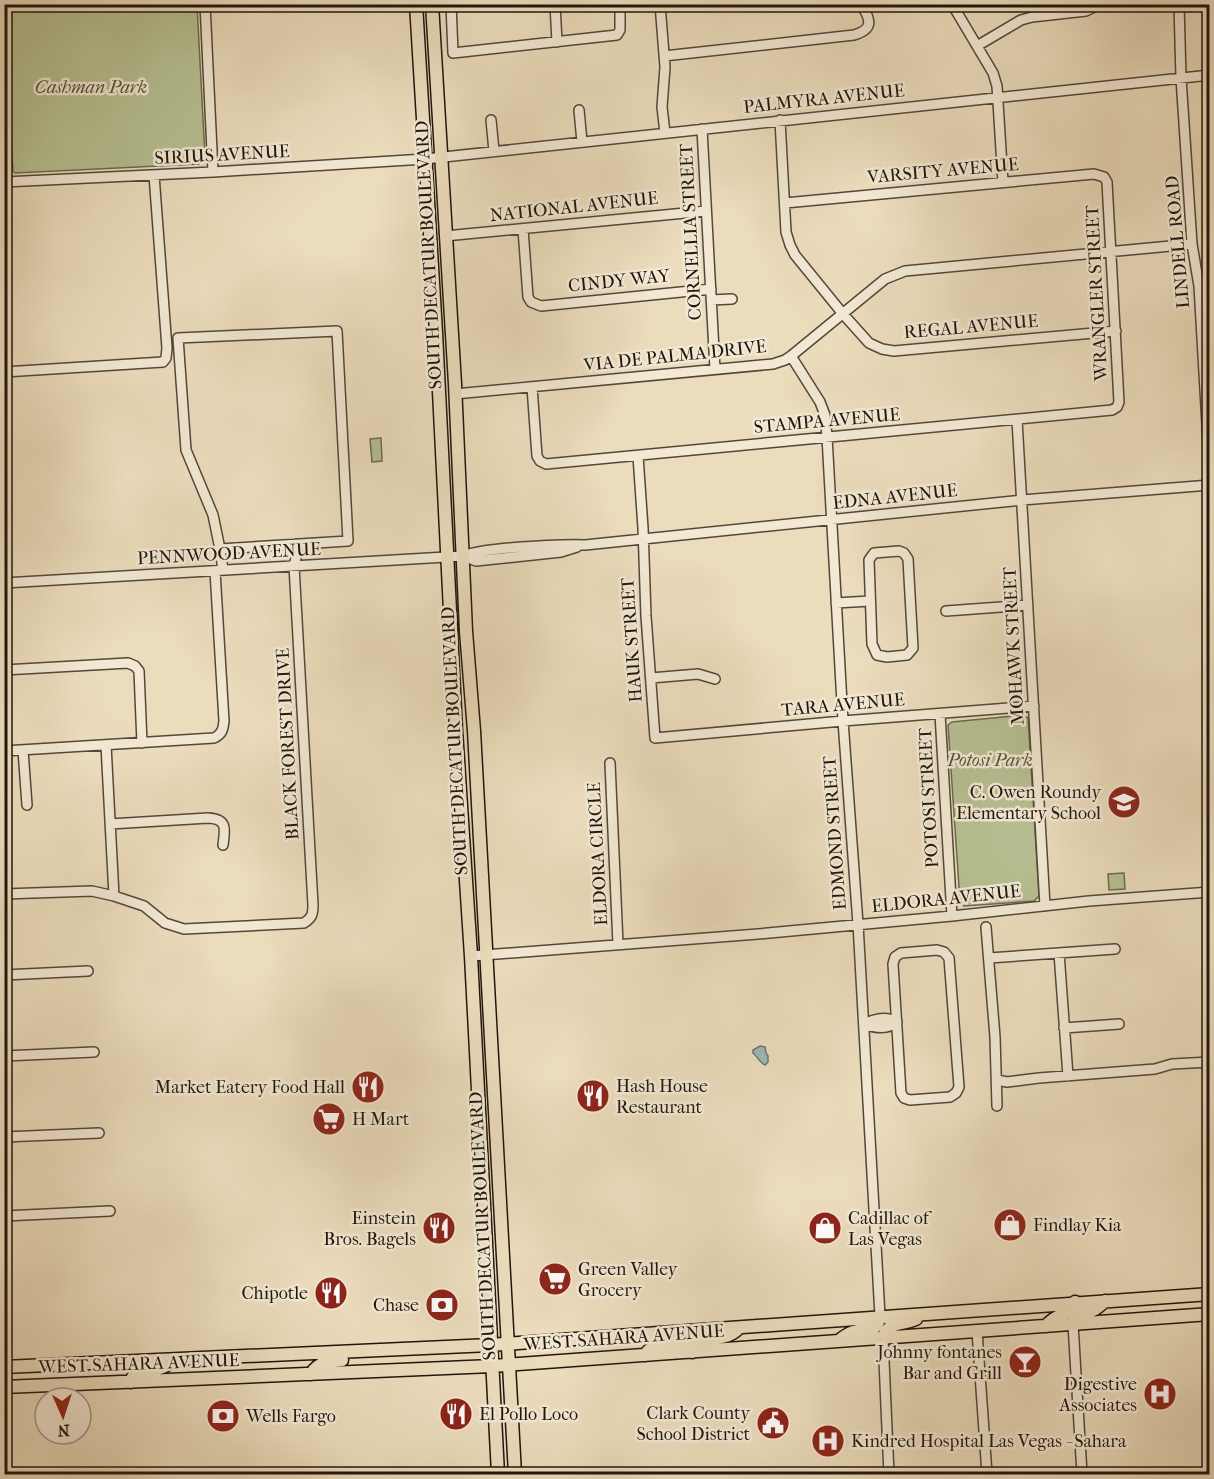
<svg xmlns="http://www.w3.org/2000/svg" width="1214" height="1479" font-family="'IM FELL French Canon',serif">
	<style>
		.green { fill: #b6c092; stroke: #6a6b50; stroke-width: 1.5 }
		.water { fill: #9abab8; stroke: #697874; stroke-width: 1.5 }
		.lines { fill: none; stroke-linecap: round; stroke-linejoin: round }
		.minor-casing { stroke: #52483a; stroke-width: 12 }
		.major-casing { stroke: #1f160e; stroke-width: 15 }
		.minor { stroke: #f2e8d3; stroke-width: 9 }
		.major { stroke: #ebdcbc; stroke-width: 12 }
		.labels { text-anchor: middle; dominant-baseline: central; stroke-width: 5; stroke-linejoin: round; paint-order: stroke }
		.park-label { font-size: 18px; font-style: italic; fill: #54523c; stroke: #f2e8d3 }
		.street-label { font-size: 18px; fill: #1f160e; stroke: #f2e8d3 }
		.poi-label { font-size: 18px; fill: #1f160e; stroke: #f2e8d3; text-anchor: end }
	</style>
	<rect width="100%" height="100%" fill="#ebdcbc"/>
	<filter id="stains"><feTurbulence type="fractalNoise" baseFrequency=".00333" numOctaves="4"/><feColorMatrix values="0 0 0 0 .2 0 0 0 0 .09 0 0 0 0 .02 0 0 0 .5 -.17"/></filter>
	<radialGradient id="worn" r=".72"><stop offset=".6" stop-color="#630" stop-opacity="0"/><stop offset="1" stop-color="#630" stop-opacity=".3"/></radialGradient>
	<path class="green" d="M4,5H197L205,157L203,161L199,164L15,173L13,171L5,32Z
		M381,438L382,461L372,462L370,439Z
		M1022,715L1028,718L1039,896L1034,901L964,906L960,902L948,725L952,722Z
		M1124,873L1125,889L1109,890L1108,874Z"/>
	<path class="water" d="M760,1046L765,1047L766,1053L768,1056V1062L765,1065C760,1063 757,1056 753,1053V1050Z"/>
	<g class="lines">
		<g class="minor-casing">
			<path id="minor" d="M205,4L213,172
				M451,4L453,53L617,35L620,30V4
				M555,4L557,42
				M660,4L665,67L662,107L665,133
				M952,4L993,73L997,86L1003,182
				M1179,4L1181,78L1192,244L1199,286L1210,477
				M432,7L445,6L448,4
				M977,46L1021,20L1032,17L1086,11L1092,8L1094,4
				M664,56L854,35C874,29 871,20 861,4
				M579,110L582,142
				M491,120L494,151
				M780,120L786,232L790,245L795,255L843,314L869,343L882,349L894,351L1116,331
				M702,129L715,369
				M4,182L213,172L425,159L1210,75
				M523,229L528,297L531,302L541,306L711,289
				M445,236L706,211
				M711,300L732,299
				M791,356L820,402L825,415L827,437L843,721L858,924L880,1316
				M4,372L163,362L166,358L167,348L154,175
				M532,387L537,456L540,461L546,464L1112,410L1117,407L1119,402L1107,182L1104,177L1094,174L785,203
				M455,394L773,364L785,360L791,356L885,279L905,271L1192,244
				M1017,420L1045,906
				M638,456L643,528L646,616L655,738L843,721L1034,706
				M220,549L213,515L186,450L178,338L337,331L348,541L220,549L223,570
				M899,551L904,553L908,559L913,648L907,655L887,657L877,655L872,644L869,560L874,553Z
				M463,556L476,561L561,552L577,547
				M4,583L463,556C478,550 493,550 509,548C535,546 559,544 585,545L1022,500L1210,485
				M836,603L870,601
				M946,611L1028,605
				M4,670L128,663L135,666L139,671L142,743
				M651,678L698,674L715,679
				M940,714L952,916
				M106,745L114,896
				M23,750L27,805
				M4,751L214,738C222,734 223,730 224,721L215,571
				M610,763L618,944
				M110,824L208,818C228,819 225,829 223,845
				M4,894L92,891L114,896L144,906L165,923L184,929L304,923C312,918 313,914 313,905L294,566L297,554L296,544
				M986,927L995,1037L997,1106
				M937,950L944,952L949,958L959,1087L956,1093L950,1097L910,1100L904,1098L901,1093L893,964L895,957L901,953Z
				M1059,953L1068,1076
				M471,956L758,934L952,916L1089,901L1210,892
				M989,958L1115,949
				M4,975L88,971
				M864,1024C875,1028 888,1030 897,1022
				M864,1024C874,1019 887,1016 897,1022
				M1064,1028L1119,1024
				M4,1056L94,1052
				M997,1080L1007,1082L1039,1078L1155,1069L1172,1064L1210,1062
				M4,1137L99,1133
				M4,1216L110,1211
				M1073,1324L1082,1474
				M977,1331L987,1474
				M883,1338L889,1474"/>
		</g>
		<g class="major-casing">
			<path id="major" d="M416,4L436,332L456,730L471,956L498,1474
				M432,4L455,384L466,631L474,731L515,1474
				M1073,1324C1076,1313 1084,1314 1093,1310C1098,1308 1101,1304 1105,1301
				M1046,1326C1055,1315 1063,1316 1074,1308L1075,1302
				M883,1338C891,1319 900,1326 916,1319
				M841,1339C845,1336 849,1333 854,1332C866,1327 876,1335 880,1316
				M692,1352L693,1344C709,1334 724,1343 739,1328
				M645,1355C658,1337 676,1350 687,1338V1331
				M4,1367L490,1345L1210,1294
				M311,1374C319,1362 328,1361 342,1360
				M131,1382C136,1365 147,1372 160,1368C164,1367 169,1363 174,1361
				M4,1387L492,1366L1210,1314"/>
		</g>
		<use href="#minor" class="minor"/>
		<use href="#major" class="major"/>
	</g>
	<defs>
		<g id="school-disc" transform="scale(1.725)"><circle r="9.5" fill="#8f2418" stroke="#f2e8d3"/><path d="M0-5L7-2L0 1L-7-2ZM-4 1L0 2.5L4 1V4Q0 6-4 4Z" fill="#fff"/></g>
		<g id="restaurant-disc" transform="scale(1.725)"><circle r="9.5" fill="#8f2418" stroke="#f2e8d3"/><path d="M-5-6h1v4h1v-4h1v4h1v-4h1v5L-1.5 .5V6h-2V.5L-5-1ZM5-6V6H3V1.5H1.5Q1.5-4 5-6Z" fill="#fff"/></g>
		<g id="supermarket-disc" transform="scale(1.725)"><circle r="9.5" fill="#8f2418" stroke="#f2e8d3"/><path d="M-6-5.5h2.5l.6 2H6L4.5 2H-2.5L-4.4-4H-6ZM-1.5 3.2a1.3 1.3 0 1 0 .1 0ZM3 3.2a1.3 1.3 0 1 0 .1 0Z" fill="#fff"/></g>
		<g id="shop-disc" transform="scale(1.725)"><circle r="9.5" fill="#8f2418" stroke="#f2e8d3"/><path d="M-5-2.5h2.3a2.7 3.5 0 0 1 5.4 0H5L5.5 6h-11ZM-1.5-2.5h3a1.5 2.3 0 0 0-3 0Z" fill="#fff"/></g>
		<g id="bank-disc" transform="scale(1.725)"><circle r="9.5" fill="#8f2418" stroke="#f2e8d3"/><path d="M-6-4H6V4H-6ZM0-2.3a2.3 2.3 0 1 0 0 4.6a2.3 2.3 0 1 0 0-4.6Z" fill="#fff"/></g>
		<g id="bar-disc" transform="scale(1.725)"><circle r="9.5" fill="#8f2418" stroke="#f2e8d3"/><path d="M-6-5H6L.8 .8V4.5H3.5V6h-7V4.5H-.8V.8Z" fill="#fff"/></g>
		<g id="hospital-disc" transform="scale(1.725)"><circle r="9.5" fill="#8f2418" stroke="#f2e8d3"/><path d="M-5-5h3v3.5h4V-5h3V5h-3V1.5h-4V5h-3Z" fill="#fff"/></g>
		<g id="civic-disc" transform="scale(1.725)"><circle r="9.5" fill="#8f2418" stroke="#f2e8d3"/><path d="M-.6-6.5H3V-4.5H.6V-3L4-1V1h2V6H-6V1h2V-1L-.6-3ZM-1.2 2.5V6h2.4V2.5Z" fill="#fff"/></g>
	</defs>
	<g fill-rule="evenodd">
		<use href="#school-disc" x="1124" y="802"/>
		<use href="#restaurant-disc" x="368" y="1087"/>
		<use href="#restaurant-disc" x="593" y="1096"/>
		<use href="#supermarket-disc" x="329" y="1119"/>
		<use href="#shop-disc" x="1010" y="1225"/>
		<use href="#restaurant-disc" x="439" y="1228"/>
		<use href="#shop-disc" x="825" y="1228"/>
		<use href="#supermarket-disc" x="555" y="1279"/>
		<use href="#restaurant-disc" x="331" y="1293"/>
		<use href="#bank-disc" x="442" y="1305"/>
		<use href="#bar-disc" x="1025" y="1362"/>
		<use href="#hospital-disc" x="1160" y="1394"/>
		<use href="#restaurant-disc" x="456" y="1414"/>
		<use href="#bank-disc" x="223" y="1416"/>
		<use href="#civic-disc" x="773" y="1423"/>
		<use href="#hospital-disc" x="828" y="1441"/>
	</g>
	<g class="labels">
		<g class="park-label">
			<text x="91" y="87">Cashman Park</text>
			<text x="990" y="760">Potosi Park</text>
		</g>
		<g class="street-label">
			<text transform="translate(824 99) rotate(-6)">PALMYRA AVENUE</text>
			<text transform="translate(222 155) rotate(-3)">SIRIUS AVENUE</text>
			<text transform="translate(943 171) rotate(-5)">VARSITY AVENUE</text>
			<text transform="translate(574 207) rotate(-6)">NATIONAL AVENUE</text>
			<text transform="translate(691 232) rotate(-93)">CORNELLIA STREET</text>
			<text transform="translate(1178 242) rotate(-95)">LINDELL ROAD</text>
			<text transform="translate(429 255) rotate(-93)">SOUTH DECATUR BOULEVARD</text>
			<text transform="translate(619 281) rotate(-6)">CINDY WAY</text>
			<text transform="translate(1097 293) rotate(-93)">WRANGLER STREET</text>
			<text transform="translate(971 327) rotate(-5)">REGAL AVENUE</text>
			<text transform="translate(675 356) rotate(-6)">VIA DE PALMA DRIVE</text>
			<text transform="translate(827 421) rotate(-5)">STAMPA AVENUE</text>
			<text transform="translate(895 497) rotate(-6)">EDNA AVENUE</text>
			<text transform="translate(229 554) rotate(-3)">PENNWOOD AVENUE</text>
			<text transform="translate(632 640) rotate(-94)">HAUK STREET</text>
			<text transform="translate(1014 646) rotate(-93)">MOHAWK STREET</text>
			<text transform="translate(843 705) rotate(-5)">TARA AVENUE</text>
			<text transform="translate(455 741) rotate(-93)">SOUTH DECATUR BOULEVARD</text>
			<text transform="translate(288 744) rotate(-93)">BLACK FOREST DRIVE</text>
			<text transform="translate(929 798) rotate(-93)">POTOSI STREET</text>
			<text transform="translate(835 833) rotate(-94)">EDMOND STREET</text>
			<text transform="translate(598 854) rotate(-93)">ELDORA CIRCLE</text>
			<text transform="translate(946 899) rotate(-6)">ELDORA AVENUE</text>
			<text transform="translate(483 1226) rotate(-93)">SOUTH DECATUR BOULEVARD</text>
			<text transform="translate(624 1338) rotate(-4)">WEST SAHARA AVENUE</text>
			<text transform="translate(139 1364) rotate(-2)">WEST SAHARA AVENUE</text>
		</g>
		<g class="poi-label">
			<text x="1101" y="792">C. Owen Roundy<tspan x="1101" dy="21">Elementary School</tspan></text>
			<text x="616" y="1086" text-anchor="start">Hash House<tspan x="616" dy="21">Restaurant</tspan></text>
			<text x="345" y="1087">Market Eatery Food Hall</text>
			<text x="352" y="1119" text-anchor="start">H Mart</text>
			<text x="416" y="1218">Einstein<tspan x="416" dy="21">Bros. Bagels</tspan></text>
			<text x="848" y="1218" text-anchor="start">Cadillac of<tspan x="848" dy="21">Las Vegas</tspan></text>
			<text x="1033" y="1225" text-anchor="start">Findlay Kia</text>
			<text x="578" y="1269" text-anchor="start">Green Valley<tspan x="578" dy="21">Grocery</tspan></text>
			<text x="308" y="1293">Chipotle</text>
			<text x="419" y="1305">Chase</text>
			<text x="1002" y="1352">Johnny fontanes<tspan x="1002" dy="21">Bar and Grill</tspan></text>
			<text x="1137" y="1384">Digestive<tspan x="1137" dy="21">Associates</tspan></text>
			<text x="750" y="1413">Clark County<tspan x="750" dy="21">School District</tspan></text>
			<text x="479" y="1414" text-anchor="start">El Pollo Loco</text>
			<text x="246" y="1416" text-anchor="start">Wells Fargo</text>
			<text x="851" y="1441" text-anchor="start">Kindred Hospital Las Vegas - Sahara</text>
		</g>
	</g>
	<rect width="1214" height="1479" fill="none" stroke="#ebdcbc" stroke-width="24"/>
	<rect x="6" y="6" width="1202" height="1467" fill="none" stroke="#1f160e" stroke-width="3"/>
	<rect x="12" y="12" width="1190" height="1455" fill="none" stroke="#1f160e" stroke-width="1.5"/>
	<g transform="translate(63 1416) rotate(177)"><circle r="28" fill="#f2e8d3" stroke="#9e9484" stroke-width="1.5"/>
	<path d="M0-4.5L10 22L0 15L-10 22Z" fill="#8f2418"/>
	<text y="-9" font-size="16" font-weight="bold" text-anchor="middle" fill="#1f160e">N</text>
	</g>
	<rect width="100%" height="100%" filter="url(#stains)"/>
	<rect width="100%" height="100%" fill="url(#worn)"/>
</svg>
